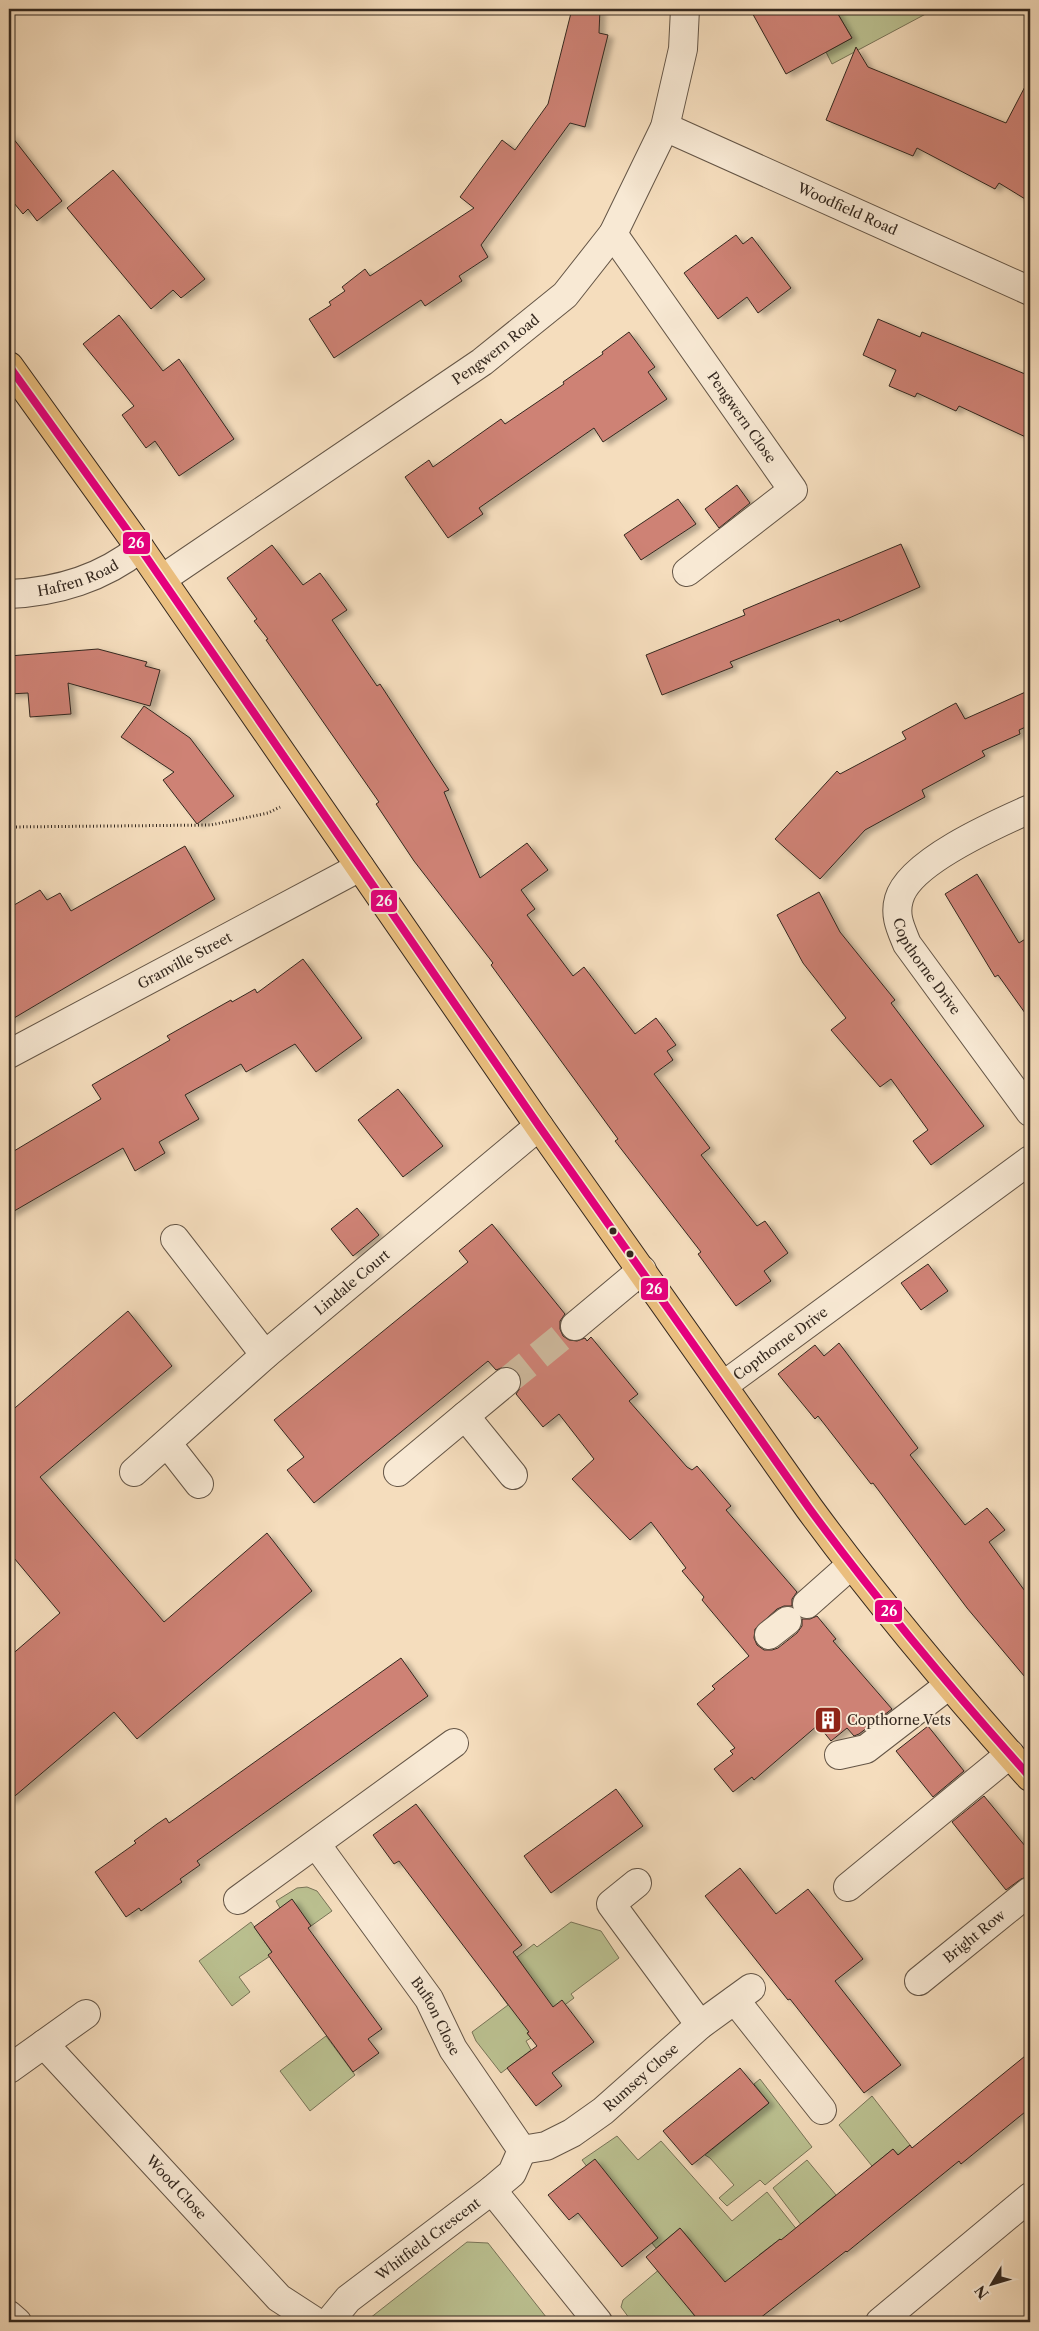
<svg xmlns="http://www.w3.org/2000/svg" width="1039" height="2331" font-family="'Libre Caslon Text',serif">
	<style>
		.green { fill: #bbc191; stroke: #787458 }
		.building { fill: #ce8274; stroke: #34281f; filter: url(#shadow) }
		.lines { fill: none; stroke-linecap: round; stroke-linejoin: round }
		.minor-tunnel { stroke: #ceb99d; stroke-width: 28; stroke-dasharray: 28 14; stroke-linecap: butt }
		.minor-casing { stroke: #645546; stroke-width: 30 }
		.major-casing { stroke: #34281f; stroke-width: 30 }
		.path { stroke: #34281f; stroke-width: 3; stroke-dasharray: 1 2.5; stroke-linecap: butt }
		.minor { stroke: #f8e9d4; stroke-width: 28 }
		.major { stroke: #eabe7e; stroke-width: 28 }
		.bus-1-casing { stroke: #f8e9d4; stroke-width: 11 }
		.bus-1 { stroke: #e5007d; stroke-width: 8 }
		.bus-dot { fill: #34281f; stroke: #f8e9d4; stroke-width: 2 }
		.labels { text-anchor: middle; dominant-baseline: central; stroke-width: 4; stroke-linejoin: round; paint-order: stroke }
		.street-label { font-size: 14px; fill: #34281f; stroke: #f8e9d4 }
		.poi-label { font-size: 14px; fill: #34281f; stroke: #f8e9d4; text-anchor: start }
		.line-badge { stroke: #f8e9d4; stroke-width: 2 }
		.badge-label { font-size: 14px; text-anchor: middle; font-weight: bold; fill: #fff }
	</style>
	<defs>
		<filter id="shadow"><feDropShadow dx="5.5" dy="3" stdDeviation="2.5" flood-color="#0004"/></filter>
	</defs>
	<rect width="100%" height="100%" fill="#f5ddbd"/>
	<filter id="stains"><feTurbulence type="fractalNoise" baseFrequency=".004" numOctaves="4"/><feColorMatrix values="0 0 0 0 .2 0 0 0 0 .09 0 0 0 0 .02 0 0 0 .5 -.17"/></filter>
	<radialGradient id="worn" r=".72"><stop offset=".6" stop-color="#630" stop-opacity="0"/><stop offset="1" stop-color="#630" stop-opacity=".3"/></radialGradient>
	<path class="green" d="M835,9H935L832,64L826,52L852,38Z
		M307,1887L317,1891L332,1911L311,1926L292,1900L280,1908L276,1901L297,1888Z
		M251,1922L273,1954L239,1977L250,1992L232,2006L199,1961Z
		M571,1922L601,1931L619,1958L571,1994L574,1998L527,2033L531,2038L526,2041L531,2050L501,2073L476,2041L472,2032L508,2005L500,1994L528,1973L517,1957L534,1944L537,1947Z
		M326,2036L355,2075L310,2111L280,2071Z
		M760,2079L812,2147L765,2185L760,2180L727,2206L719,2198L734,2185L710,2158L705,2155L769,2103L754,2084Z
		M872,2096L910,2145L898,2155L893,2149L872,2166L839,2125Z
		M617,2136L638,2160L661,2141L732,2221L767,2192L798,2231L783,2242L780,2239L759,2255L763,2260L688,2307L696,2318L691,2322H632L621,2307L623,2300L692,2242L680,2228L656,2248L652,2243L658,2238L643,2220L606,2191L585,2164L582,2160Z
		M807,2160L836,2195L815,2212L805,2230L773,2188Z
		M467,2242L488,2243L550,2322H365Z"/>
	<path class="building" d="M572,9H600L599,33L608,35L585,127L570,123L481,245L488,257L459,276L462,281L425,306L421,300L334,358L309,319L331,305L329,302L345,291L342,287L365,269L370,276L474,208L460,197L502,140L515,150L548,104Z
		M750,9H835L852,38L786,74Z
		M856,47L868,67L1006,123L1030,77V202L999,183L995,189L917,148L913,156L826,120Z
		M9,133L62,201L37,221L28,209L23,214L9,197Z
		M113,170L205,279L181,298L173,290L151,309L67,208Z
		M736,235L743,244L752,237L791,288L758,313L747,297L718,319L684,273Z
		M119,315L163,371L179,359L234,439L179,476L155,441L146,448L122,415L134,406L83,344Z
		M878,319L920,337L922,332L1030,376V439L959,406L956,411L917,393L915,397L889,386L896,370L863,355Z
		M629,332L655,367L648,372L667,399L603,442L594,428L479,508L483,514L448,538L405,477L429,460L433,467L501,419L505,424L564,384L563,382L603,354L602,352Z
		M737,485L750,503L719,528L705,509Z
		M678,499L696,524L641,560L624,535Z
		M901,544L920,587L840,622L839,619L730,662L733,667L662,695L646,655L745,615L743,610Z
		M272,545L303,585L320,573L347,610L332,620L377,686L380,684L449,790L444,792L480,878L527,843L548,870L521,890L535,909L527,915L573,976L584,967L635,1034L656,1018L676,1045L667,1051L673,1060L654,1074L710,1148L701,1155L757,1226L765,1221L788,1253L764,1271L771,1281L736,1306L698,1254L701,1252L615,1141L618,1139L491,965L493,963L414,861L376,804L379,802L266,640L268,639L254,621L257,619L227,578Z
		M98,649L147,662L145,666L160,670L150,706L68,683L71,714L30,717L28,693L9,694V656Z
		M1030,690V725L1019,730L1020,734L982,751L985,756L922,790L925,797L865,830L820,879L775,839L837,771L840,774L906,739L902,732L956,703L965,719Z
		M144,706L190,738L234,796L197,824L163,780L174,772L121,737Z
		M185,846L215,899L9,1021V908L40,890L47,900L60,893L71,911Z
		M977,874L1019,943L1030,936V1020L998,975L995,977L945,894Z
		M819,892L840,932L895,1000L891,1003L984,1126L931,1165L913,1141L928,1130L891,1079L880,1087L831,1030L846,1018L803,963L777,915Z
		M303,959L362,1038L316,1072L295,1044L246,1072L241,1064L185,1095L199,1119L159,1142L165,1153L135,1171L123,1148L9,1214V1154L101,1099L92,1085L170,1040L167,1036L231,1000L232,1002L255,989L257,993Z
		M398,1089L443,1146L403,1177L358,1120Z
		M357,1208L379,1235L353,1256L331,1229Z
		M492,1224L565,1314L560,1321V1329L563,1336L569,1340L577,1341L585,1338L587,1341L591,1337L638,1394L629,1401L687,1467L692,1470L697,1466L731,1506L726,1510L797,1592L792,1599V1606H784L777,1609L755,1629L754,1638L757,1645L764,1650H772L778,1648L797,1633L802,1626V1619H810L817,1616L836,1639L833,1641L892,1709L859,1734L854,1736L847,1728L831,1741L818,1725L754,1780L752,1777L733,1792L714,1769L733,1754L730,1751L735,1748L697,1704L715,1689L712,1686L749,1656L702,1600L704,1597L682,1571L686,1568L651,1522L630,1540L572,1479L594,1459L559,1414L543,1427L516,1394L520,1388L521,1380L518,1372L512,1368L504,1367L496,1370L488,1361L314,1503L287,1470L304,1457L274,1420L468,1262L459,1251Z
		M928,1264L948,1291L921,1310L901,1283Z
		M128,1311L172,1366L40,1477L164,1622L267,1533L312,1591L137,1739L114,1712L9,1801V1657L60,1613L9,1552V1413Z
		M839,1343L918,1448L910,1455L965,1525L987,1508L1005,1530L989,1542L1030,1598V1683L967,1608L873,1483L871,1484L818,1416L815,1419L778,1374L815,1345L824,1356Z
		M401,1658L428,1696L197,1861L200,1865L180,1879L182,1882L141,1911L139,1908L126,1917L95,1872L136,1843L134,1841L157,1824L166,1818L169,1823Z
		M928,1726L964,1771L933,1797L896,1751Z
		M616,1789L643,1826L551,1893L524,1856Z
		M984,1796L1030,1852V1876L1021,1879L1006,1890L952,1822Z
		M416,1804L522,1945L513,1952L553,2007L562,2000L594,2042L552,2073L562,2086L536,2106L507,2068L537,2046L527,2033L529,2032L399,1861L394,1864L373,1835Z
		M740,1868L776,1914L808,1889L863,1959L835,1981L901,2065L864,2093L790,1999L788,2000L705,1896Z
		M292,1899L311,1926L308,1928L382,2029L368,2039L379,2053L353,2072L268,1955L272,1952L254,1927Z
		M1030,2052V2108L961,2164L959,2161L847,2252L846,2251L755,2322H700L646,2257L680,2228L725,2282L780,2239L781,2240L893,2149L898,2155L910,2145L912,2148Z
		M740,2068L769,2103L692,2165L663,2131Z
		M595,2159L658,2238L622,2267L578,2213L569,2220L548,2195Z"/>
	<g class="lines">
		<path class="minor-tunnel" d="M506,1382L575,1326"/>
		<g class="minor-casing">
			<g id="minor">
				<path id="s1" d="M665,127L1030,291"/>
				<path id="s2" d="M613,234L793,490L687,572"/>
				<path id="s3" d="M162,579L482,362L565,295L613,234L665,127L683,49L685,9"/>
				<path id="s4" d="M9,594C56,592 103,578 140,548"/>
				<path id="s5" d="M1030,809C996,824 909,862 899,899C894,916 901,929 907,944L1030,1112"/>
				<path id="s6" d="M9,1054L360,867"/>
				<path d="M175,1239L265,1355"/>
				<path d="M575,1326L642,1270"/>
				<path d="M506,1382L465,1416L513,1475"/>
				<path id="s7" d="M724,1385L1030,1160"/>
				<path d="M167,1443L199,1484"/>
				<path id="s8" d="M134,1472L265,1355L539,1126"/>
				<path d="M398,1472L465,1416"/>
				<path d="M807,1604L851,1565"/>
				<path d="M769,1635L787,1621"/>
				<path d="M839,1755L866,1749L949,1685"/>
				<path id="s9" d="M316,1844L429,1999L453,2049L522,2150L512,2173L492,2190L348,2299L329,2322"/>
				<path d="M637,1883L611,1904L700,2025"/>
				<path d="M848,1887L1010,1754"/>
				<path d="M238,1900L454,1743"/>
				<path id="s10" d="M919,1981L1030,1891"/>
				<path d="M735,2000L822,2110"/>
				<path id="s11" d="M44,2044L279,2298L316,2322"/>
				<path d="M9,2069L86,2014"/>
				<path id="s12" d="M522,2150L546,2146L572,2133L603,2111L700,2025L751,1988"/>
				<path d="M492,2190L598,2322"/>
				<path d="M9,2315L17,2322"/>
				<path d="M880,2322L1030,2197"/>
			</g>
		</g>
		<g class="major-casing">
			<path id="major" d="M9,366L140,548L539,1126L809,1508C878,1602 953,1691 1030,1777"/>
		</g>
		<path class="path" d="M9,827L211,825L268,813L280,807"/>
		<use href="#minor" class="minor"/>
		<use href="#major" class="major"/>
		<g class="bus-1-casing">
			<path id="bus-1" d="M9,366L140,548L539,1126L809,1508C878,1602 953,1691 1030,1777"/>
		</g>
		<use href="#bus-1" class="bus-1"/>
	</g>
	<defs>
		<g id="building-square" transform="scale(1.4375)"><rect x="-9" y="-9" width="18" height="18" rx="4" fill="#8f2418" stroke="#f8e9d4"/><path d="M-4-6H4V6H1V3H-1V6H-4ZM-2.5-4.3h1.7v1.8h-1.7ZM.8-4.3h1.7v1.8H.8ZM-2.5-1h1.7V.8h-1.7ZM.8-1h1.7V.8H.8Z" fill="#fff"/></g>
	</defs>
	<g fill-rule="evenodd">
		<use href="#building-square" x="828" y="1720"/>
	</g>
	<g class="bus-dot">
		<circle cx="613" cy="1231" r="4.5"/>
		<circle cx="630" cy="1254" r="4.5"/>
	</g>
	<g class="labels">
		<g class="street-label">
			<text stroke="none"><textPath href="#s1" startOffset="200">Woodfield Road</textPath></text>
			<text stroke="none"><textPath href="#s3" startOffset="405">Pengwern Road</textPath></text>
			<text stroke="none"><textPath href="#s2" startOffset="224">Pengwern Close</textPath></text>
			<text stroke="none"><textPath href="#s4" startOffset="71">Hafren Road</textPath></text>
			<text stroke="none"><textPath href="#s6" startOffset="199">Granville Street</textPath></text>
			<text stroke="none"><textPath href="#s5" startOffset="238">Copthorne Drive</textPath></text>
			<text stroke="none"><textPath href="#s8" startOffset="289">Lindale Court</textPath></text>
			<text stroke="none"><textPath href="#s7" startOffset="70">Copthorne Drive</textPath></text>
			<text stroke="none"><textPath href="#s10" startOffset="71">Bright Row</textPath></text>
			<text stroke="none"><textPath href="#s9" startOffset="210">Bufton Close</textPath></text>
			<text stroke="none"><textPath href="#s12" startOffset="142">Rumsey Close</textPath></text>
			<text stroke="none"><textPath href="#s11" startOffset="195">Wood Close</textPath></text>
			<text transform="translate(428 2239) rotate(-37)">Whitfield Crescent</text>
		</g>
		<g class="poi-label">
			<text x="847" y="1720">Copthorne Vets</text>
		</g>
	</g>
	<g class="line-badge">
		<rect x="122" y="531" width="29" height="24" rx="5" fill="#e5007d"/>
		<rect x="370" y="889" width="28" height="24" rx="5" fill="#e5007d"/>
		<rect x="640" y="1277" width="29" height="24" rx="5" fill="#e5007d"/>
		<rect x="874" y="1599" width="29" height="24" rx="5" fill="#e5007d"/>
	</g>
	<g class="badge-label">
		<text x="136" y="548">26</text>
		<text x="384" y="906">26</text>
		<text x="654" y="1294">26</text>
		<text x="889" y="1616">26</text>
	</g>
	<rect width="1039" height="2331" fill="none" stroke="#f5ddbd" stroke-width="30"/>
	<rect x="10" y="10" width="1019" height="2311" fill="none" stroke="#34281f" stroke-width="2.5"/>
	<rect x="15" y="15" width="1009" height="2301" fill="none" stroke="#34281f"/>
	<g transform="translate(992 2284) rotate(232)" stroke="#f8e9d4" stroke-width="4" paint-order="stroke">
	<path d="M0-4L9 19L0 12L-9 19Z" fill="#34281f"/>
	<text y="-8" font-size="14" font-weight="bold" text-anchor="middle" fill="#34281f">N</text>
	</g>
	<rect width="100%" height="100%" filter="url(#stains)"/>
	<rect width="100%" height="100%" fill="url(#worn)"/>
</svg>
